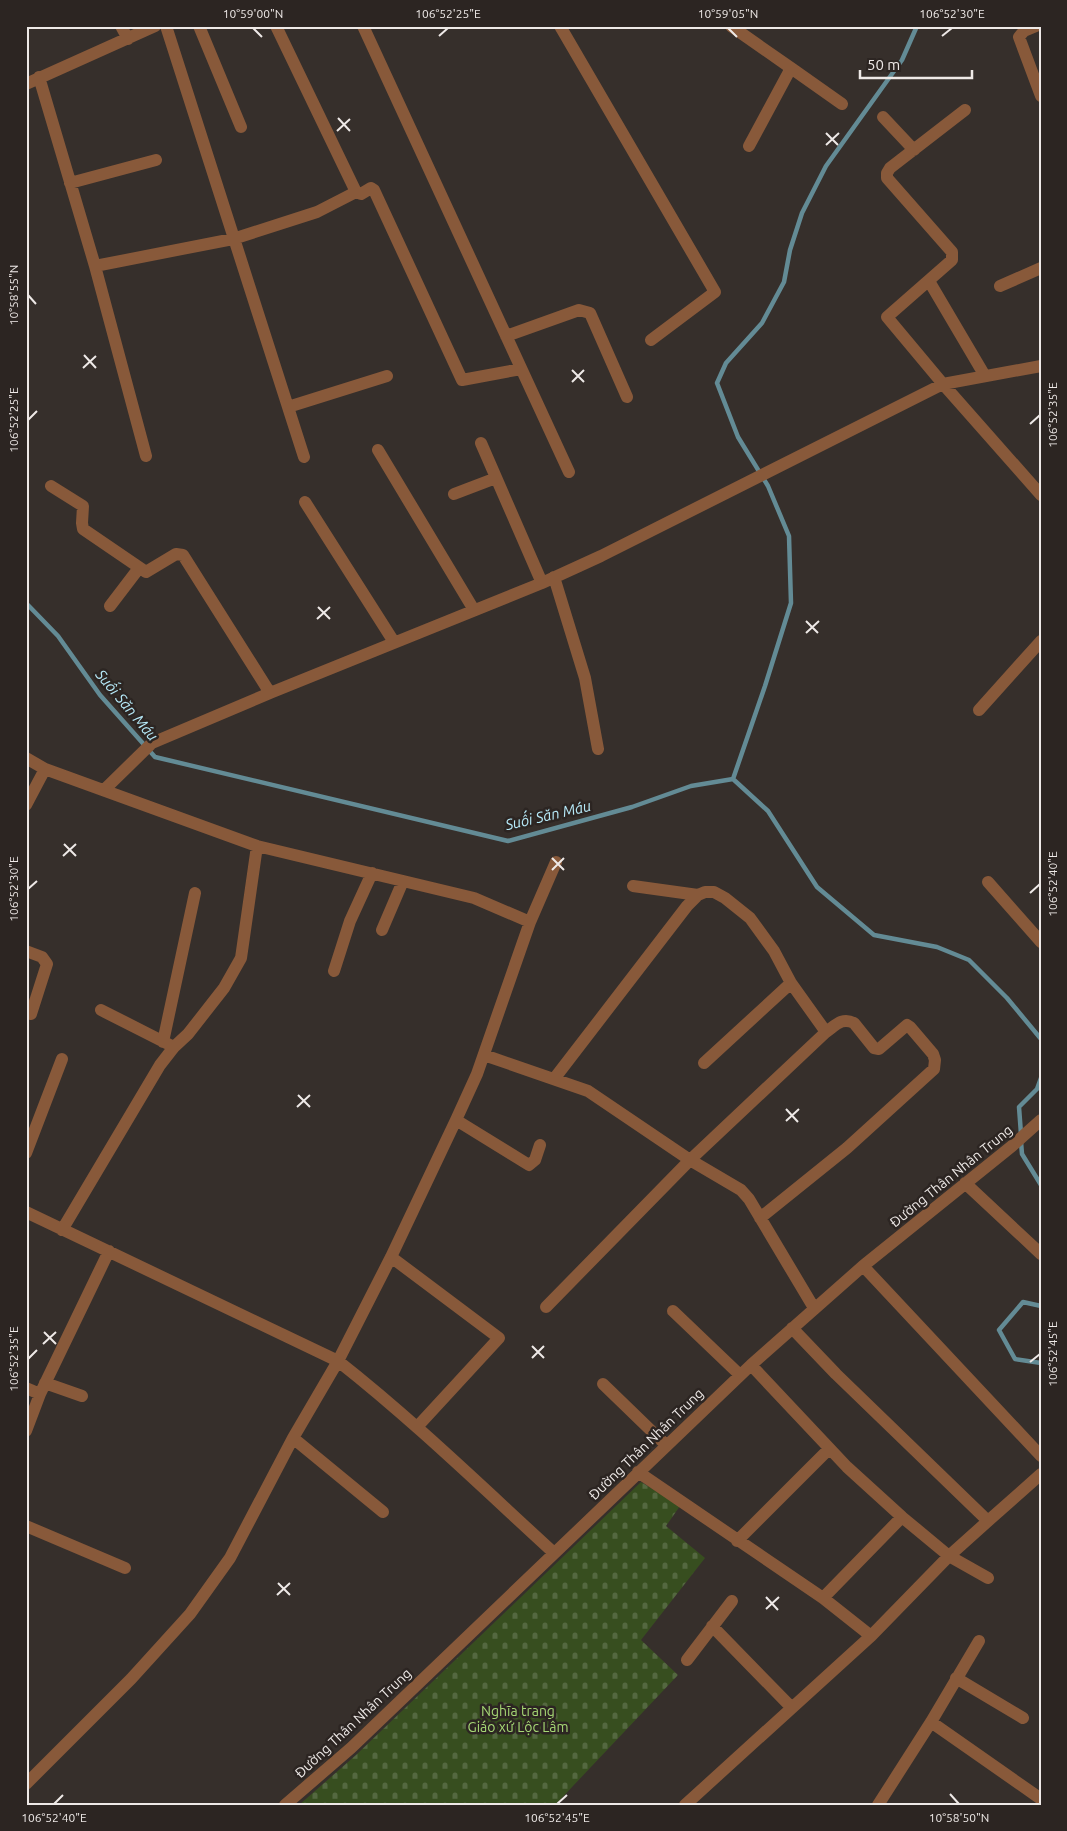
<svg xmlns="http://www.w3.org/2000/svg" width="1067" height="1831" font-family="Ubuntu,sans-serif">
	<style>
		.cemetery { fill: url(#cemetery-stones) }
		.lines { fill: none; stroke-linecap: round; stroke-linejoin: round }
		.stream { stroke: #638b95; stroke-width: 4.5 }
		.minor { stroke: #88593a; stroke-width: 12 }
		.ticks { fill: none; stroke: #eee9e7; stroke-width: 2 }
		.labels { text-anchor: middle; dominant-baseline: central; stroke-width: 5; stroke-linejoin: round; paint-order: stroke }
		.street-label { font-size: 14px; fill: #eee9e7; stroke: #2c2522 }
		.park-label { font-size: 14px; fill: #a6d875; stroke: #2c2522 }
		.water-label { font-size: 15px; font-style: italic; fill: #b7eaf9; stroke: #2c2522 }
		.neatline { fill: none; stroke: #eee9e7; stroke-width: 2 }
		.ticks-label { font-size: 12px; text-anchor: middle; fill: #eee9e7 }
	</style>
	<defs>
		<pattern id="cemetery-stones" width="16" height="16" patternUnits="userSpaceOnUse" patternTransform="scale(1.25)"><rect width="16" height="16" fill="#374e1f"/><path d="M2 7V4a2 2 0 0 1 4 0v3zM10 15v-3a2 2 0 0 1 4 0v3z" fill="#546840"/></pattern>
	</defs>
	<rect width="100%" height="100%" fill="#362f2b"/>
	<path class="cemetery" d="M641,1482L680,1506L666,1526L705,1558L641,1640L678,1675L555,1805H299L356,1755Z"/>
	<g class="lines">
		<path class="stream" d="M26,603L58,636L100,695L155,757L508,841L632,807L691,786L733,779L768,811L817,887L874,935L937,947L969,960L1007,998L1041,1039
			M733,779L765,686L791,603L789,536L768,486L738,437L717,383L726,363L762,323L784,282L790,250L802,213L826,166L902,60L917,26
			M1021,1134L1019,1107L1037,1089L1041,1078
			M1021,1142L1022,1154L1041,1185
			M1041,1306L1023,1302L999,1330L1015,1359L1041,1363"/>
		<path class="minor" d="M121,26L128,39
			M166,26L304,457
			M199,26L241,127
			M276,26L356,192L361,194L371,188L374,190L462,380L521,369
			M363,26L569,472
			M560,26L715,292L651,340
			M731,26L791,68L749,146
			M1036,26L1024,31L1019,37L1041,96
			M791,68L842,104
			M39,77L95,266L146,456
			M26,84L155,26
			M965,110L890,168L887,173V178L952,252V260L887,317L943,384L1041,495
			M883,117L914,150
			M70,183L156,160
			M95,266L233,239L317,212L356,192
			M929,281L985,376
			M1000,286L1041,268
			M506,336L579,310L590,313L627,397
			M288,407L387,376
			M481,443L542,583
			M378,450L474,610
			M51,486L83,506L82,523L83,529L146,572L176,554L183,555L270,693L542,583L601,556L943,384L1041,366
			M454,494L496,478
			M305,502L394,642
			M554,577L585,678L598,749
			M110,606L139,568
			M979,710L1041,641
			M26,758L45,769L257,846L474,898L530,922
			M104,790L152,743L270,693
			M26,805L45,769
			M988,882L1041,942
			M633,886L698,895
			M382,930L403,881
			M26,951L42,957L47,964L31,1014
			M334,971L350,921L372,873
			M101,1010L170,1045
			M163,1042L195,893
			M484,1055L588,1091L690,1160L741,1190L749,1199L814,1308
			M704,1063L791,983
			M554,1079L687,906L698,895L705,892H714L725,898L750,918L774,951L791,983L826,1032
			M456,1120L529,1165L535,1160L540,1145
			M26,1153L62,1059
			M965,1183L1041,1254
			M26,1212L338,1361C413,1420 483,1488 554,1553
			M62,1230L160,1065L174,1047L188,1034L224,988L241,958L257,846
			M391,1257L499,1338L417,1427
			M863,1266L1041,1456
			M546,1307L690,1160L826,1032C836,1025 842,1017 854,1023L874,1048L879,1049L907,1025L910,1027L933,1054L935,1060L934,1069L847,1148L760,1218
			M673,1311L740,1375
			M792,1328L836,1374L988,1521L1041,1474
			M751,1365L847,1467L902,1517L949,1556L988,1578
			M45,1383L82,1396
			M603,1384L666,1445
			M26,1388L40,1394
			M26,1431L40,1394L109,1251
			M293,1438L383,1512
			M638,1472L823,1598L871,1636
			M26,1526L125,1568
			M737,1541L829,1449
			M823,1598L902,1517
			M712,1626L792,1708
			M687,1660L732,1601
			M956,1678L1023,1718
			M931,1722L1041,1799
			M26,1784L131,1679L190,1614L230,1558L293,1438L338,1361L391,1257L456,1120L477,1074L530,922L556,862
			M285,1805L351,1748L751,1365L863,1266L1012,1146L1041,1120
			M685,1805L871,1636L949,1556L988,1521
			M878,1805L931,1722L979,1641"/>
	</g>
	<path class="ticks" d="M253,28L262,37M728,28L737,37M439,36L448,28M942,36L952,28M338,118L350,131M337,131L350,119M826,133L838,145M826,145L839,133M28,295L36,304M84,355L96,368M83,368L96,356M572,370L584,382M572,382L584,370M28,420L37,411M1030,424L1040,415M318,607L330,619M317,619L330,607M806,621L818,633M806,633L819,621M64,844L76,856M63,856L76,844M552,858L564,870M552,870L564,858M28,889L37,881M1030,893L1040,884M298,1095L310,1107M297,1107L310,1095M786,1109L798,1122M786,1121L799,1109M44,1332L56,1344M43,1344L56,1332M532,1346L544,1358M532,1358L544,1346M28,1359L37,1350M1030,1362L1040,1354M278,1583L290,1595M277,1595L290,1583M766,1597L778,1610M766,1609L779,1597M950,1794L959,1804M54,1804L63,1795M557,1804L567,1795"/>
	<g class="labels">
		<g class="street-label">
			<text transform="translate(951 1176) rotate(-39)">Đường Thân Nhân Trung</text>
			<text transform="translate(646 1444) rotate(-44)">Đường Thân Nhân Trung</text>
			<text transform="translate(353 1723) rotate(-43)">Đường Thân Nhân Trung</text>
		</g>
		<g class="park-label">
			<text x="518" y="1711">Nghĩa trang<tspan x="518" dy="16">Giáo xứ Lộc Lâm</tspan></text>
		</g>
		<g class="water-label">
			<text transform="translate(127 705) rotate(50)">Suối Săn Máu</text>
			<text transform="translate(548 815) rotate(-13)">Suối Săn Máu</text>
		</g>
	</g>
	<rect width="1067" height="1831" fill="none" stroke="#2c2522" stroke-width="55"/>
	<path d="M860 70v8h112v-8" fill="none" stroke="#eee9e7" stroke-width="2.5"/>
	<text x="867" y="70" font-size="15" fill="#eee9e7" stroke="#2c2522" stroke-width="4" paint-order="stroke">50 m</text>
	<rect x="28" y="28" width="1012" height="1776" class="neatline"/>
	<g class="ticks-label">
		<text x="253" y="18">10°59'00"N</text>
		<text x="448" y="18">106°52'25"E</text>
		<text x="728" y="18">10°59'05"N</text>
		<text x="952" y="18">106°52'30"E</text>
		<text transform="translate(14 295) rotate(-90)" y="4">10°58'55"N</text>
		<text transform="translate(1053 415) rotate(-90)" y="4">106°52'35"E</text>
		<text transform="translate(14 420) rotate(-90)" y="4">106°52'25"E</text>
		<text transform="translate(1053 884) rotate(-90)" y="4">106°52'40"E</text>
		<text transform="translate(14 889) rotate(-90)" y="4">106°52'30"E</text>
		<text transform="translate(1053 1354) rotate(-90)" y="4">106°52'45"E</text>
		<text transform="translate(14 1359) rotate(-90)" y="4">106°52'35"E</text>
		<text x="54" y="1822">106°52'40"E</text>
		<text x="557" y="1822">106°52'45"E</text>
		<text x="959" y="1822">10°58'50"N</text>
	</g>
</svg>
